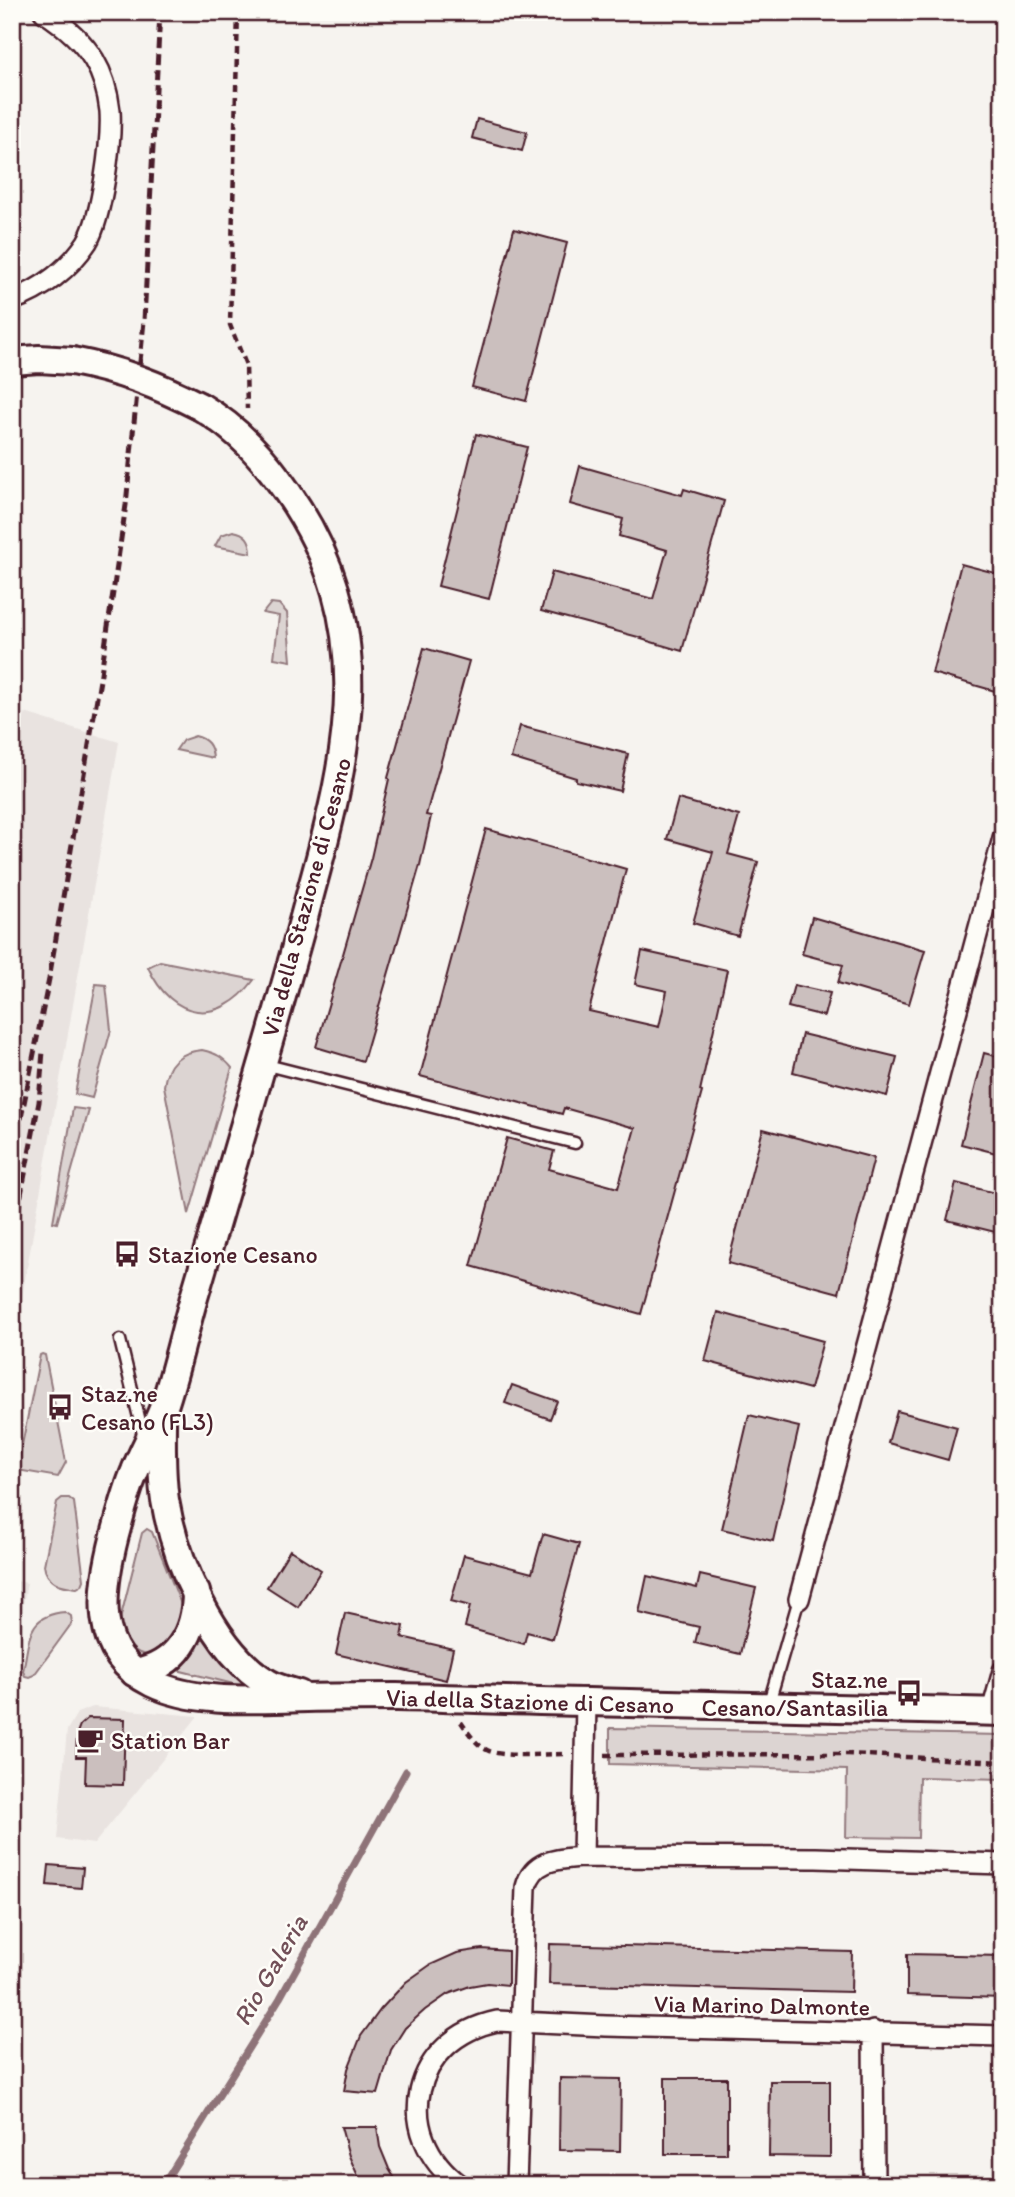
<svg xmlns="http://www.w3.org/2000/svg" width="1015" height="2197" font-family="Itim,sans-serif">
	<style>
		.built { fill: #e9e3e0 }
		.green { fill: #dcd4d2; stroke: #937a7e; stroke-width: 2 }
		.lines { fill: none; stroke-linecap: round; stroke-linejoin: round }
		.stream { stroke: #8e7378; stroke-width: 7 }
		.building { fill: #cbbfbe; stroke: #4a1f2b; stroke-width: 2 }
		.lane-casing { stroke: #4a1f2b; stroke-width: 15 }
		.street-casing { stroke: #4a1f2b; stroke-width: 24 }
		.secondary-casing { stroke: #4a1f2b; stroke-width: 32 }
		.path { stroke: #4a1f2b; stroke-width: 4.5; stroke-dasharray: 7 5; stroke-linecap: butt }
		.lane { stroke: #fdfcf7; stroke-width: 10 }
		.street { stroke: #fdfcf7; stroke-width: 19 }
		.secondary { stroke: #fdfcf7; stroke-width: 26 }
		.rail { stroke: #4a1f2b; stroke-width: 5; stroke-dasharray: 10 5; stroke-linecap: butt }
		.secondary-bridge-casing { stroke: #4a1f2b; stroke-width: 32; stroke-linecap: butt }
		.secondary-bridge { stroke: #fdfcf7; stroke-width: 26 }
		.labels { text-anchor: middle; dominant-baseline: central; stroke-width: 5; stroke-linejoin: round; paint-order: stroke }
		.street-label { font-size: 24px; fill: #4a1f2b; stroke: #fdfcf7 }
		.poi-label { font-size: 24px; fill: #4a1f2b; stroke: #fdfcf7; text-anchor: start }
		.water-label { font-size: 26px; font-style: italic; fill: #725058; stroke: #fdfcf7 }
	</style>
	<rect width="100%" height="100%" fill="#f6f3ef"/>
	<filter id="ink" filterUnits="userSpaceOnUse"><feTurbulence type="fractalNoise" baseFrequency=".0143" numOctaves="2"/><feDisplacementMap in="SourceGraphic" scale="14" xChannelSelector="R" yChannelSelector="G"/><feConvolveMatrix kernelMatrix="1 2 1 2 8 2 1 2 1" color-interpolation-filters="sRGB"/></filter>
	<g filter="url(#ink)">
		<path class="built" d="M25,713L119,742L12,1354V779Z
			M12,1580L27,1583L16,1642L12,1641Z
			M93,1707L198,1716L94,1844L57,1839L67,1730L77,1713Z"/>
		<path class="green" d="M233,531C246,533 251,540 251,553L215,546L221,535Z
			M271,603L279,604L287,613L291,661L274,658L279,616L263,613Z
			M195,736C207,739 212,745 213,758L176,750L183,740Z
			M160,961L254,980C219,1027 172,1020 148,967Z
			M96,984L106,985L111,1030L92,1098L75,1094Z
			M202,1050C216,1053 223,1057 232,1068L189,1214L164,1086C167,1063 179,1052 202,1050Z
			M73,1108L89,1110L57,1223L53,1222Z
			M42,1354L45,1355L66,1462L58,1477L17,1470L40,1355Z
			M62,1498H69L74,1502L84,1580L82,1585L77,1588C61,1586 46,1583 44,1565L57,1502Z
			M147,1529L152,1532L184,1612L182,1629C175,1636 165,1649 156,1653C136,1661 123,1639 119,1624L142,1533Z
			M65,1612L71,1616L72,1623L34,1675L29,1677L25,1676L23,1671C30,1640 26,1615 65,1612Z
			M203,1625L262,1691L173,1669Z
			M610,1728L1003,1735V1779L919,1777L918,1838L846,1837L847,1770L610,1764Z"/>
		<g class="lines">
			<path class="stream" d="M163,2185L280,1998L406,1771"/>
		</g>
		<path class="building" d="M477,119L527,132L522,151L472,138Z
			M514,229L567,243L526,401L472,387Z
			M476,434L527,447L489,599L438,586Z
			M580,466L682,495L684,489L724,501L682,651L641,639L642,638L541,611L552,572L653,599L667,550L619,536L623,519L570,504Z
			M961,564L1003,575V661L995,691L932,673Z
			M424,648L469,661L426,815L431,816L420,865L363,1061L316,1047L371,858L389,779L388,778Z
			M520,726L628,754L620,791L576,781V778L511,758Z
			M678,799L739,816L728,854L758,862L738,936L693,923L713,852L667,839Z
			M486,829L626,869L589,1011L659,1027L667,991L635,984L642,951L727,970L700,1091L702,1092L641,1314L471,1266L507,1138L554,1151L549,1169L618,1188L635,1128L564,1108L562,1114L420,1076Z
			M812,917L925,950L909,1004L838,983L843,965L802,954Z
			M794,985L830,993L824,1016L788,1007Z
			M802,1034L897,1057L887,1096L793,1072Z
			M984,1053L1003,1058V1142L1000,1154L961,1144Z
			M763,1129L874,1158L839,1293L728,1263Z
			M956,1183L1003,1195V1234L947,1220Z
			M718,1312L823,1341L810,1389L705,1361Z
			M512,1385L557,1401L550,1419L505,1403Z
			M897,1411L957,1427L948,1460L888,1443Z
			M749,1415L799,1427L773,1541L722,1529Z
			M543,1534L579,1544L553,1639L527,1632L524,1644L465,1627L470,1606L451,1601L464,1555L532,1573Z
			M290,1550L321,1570L298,1607L267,1587Z
			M700,1575L756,1588L740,1654L695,1643L699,1627L639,1613L647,1576L697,1588Z
			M345,1613L404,1626L402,1637L453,1649L446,1680L336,1654Z
			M88,1718L125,1719L123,1785L85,1784L86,1757H76L77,1733L80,1725Z
			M49,1865L83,1868L81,1888L47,1885Z
			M550,1944L852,1952L851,1992L549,1984Z
			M482,1949L508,1951V1985L487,1983L470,1986L448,1994L425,2010L405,2028L391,2050L378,2094L344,2091L348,2069L361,2036L381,2009L406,1982L430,1965L457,1953Z
			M907,1954L1003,1956V1998L907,1995Z
			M560,2078L621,2079L620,2151L559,2150Z
			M665,2078H727V2154H665Z
			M770,2081H830V2157L769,2156Z
			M341,2127H377L380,2147L389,2169L399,2185H362L349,2156Z"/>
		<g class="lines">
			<g class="lane-casing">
				<path id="lane" d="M263,1064L575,1143
					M120,1340L144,1438
					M768,1706L799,1599"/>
			</g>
			<g class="street-casing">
				<path id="street" d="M12,300C42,290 70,268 87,242C102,217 112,140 110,111C108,93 103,75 94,60C82,40 64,25 44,12
					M799,1599L1003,838
					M992,1711L1003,1671
					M583,1857L586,1702
					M873,2031L874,2185
					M460,2185C390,2133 412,2039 497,2021L606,2026L1003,2036
					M516,2185L526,1887C533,1859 558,1859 583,1857L816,1858L1003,1864"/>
			</g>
			<g class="secondary-casing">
				<g id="secondary">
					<path d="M12,361L39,359L72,361"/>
					<path id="s1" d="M201,407C238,429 264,458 288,493C379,625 350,749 311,891C293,960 273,1028 253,1096C233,1165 213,1233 193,1301C183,1337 175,1374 163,1409C155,1430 143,1450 135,1471C126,1492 121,1513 115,1535C101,1590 91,1653 152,1683C197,1705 258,1699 307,1698C337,1697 367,1697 397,1697C460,1698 524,1701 588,1702C726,1706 864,1708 1003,1712"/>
					<path d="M162,1419C162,1446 161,1473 165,1500C175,1560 214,1652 268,1683C278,1689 289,1691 299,1694"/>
					<path d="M135,1673C177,1666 196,1633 196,1592"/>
				</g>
			</g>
			<path class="path" d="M238,12L230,325L246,365L247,409
				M461,1722C468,1732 476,1745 487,1750C503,1758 546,1754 565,1754
				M605,1755L847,1754L1003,1762"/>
			<use href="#lane" class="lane"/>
			<use href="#street" class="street"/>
			<use href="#secondary" class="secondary"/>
			<path class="rail" d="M12,1163L49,979L100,680L126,505L144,321L160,12
				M12,1241L39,1102L43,1051"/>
			<g class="secondary-bridge-casing">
				<path id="secondary-bridge" d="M72,361C120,370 158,385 201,407"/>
			</g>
			<use href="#secondary-bridge" class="secondary-bridge"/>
		</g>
	</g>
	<defs>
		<g id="bus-bare" transform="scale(2.1)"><path d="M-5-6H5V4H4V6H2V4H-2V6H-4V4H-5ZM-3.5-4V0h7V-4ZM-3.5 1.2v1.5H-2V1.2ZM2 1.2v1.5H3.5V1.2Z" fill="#4a1f2b" stroke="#fdfcf7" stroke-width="2.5" paint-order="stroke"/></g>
		<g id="cafe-bare" transform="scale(2.1)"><path d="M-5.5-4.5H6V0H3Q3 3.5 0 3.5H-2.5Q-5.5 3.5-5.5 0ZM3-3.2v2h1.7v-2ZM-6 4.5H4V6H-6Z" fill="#4a1f2b" stroke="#fdfcf7" stroke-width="2.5" paint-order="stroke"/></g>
	</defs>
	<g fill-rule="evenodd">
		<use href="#bus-bare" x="127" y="1254"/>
		<use href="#bus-bare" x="60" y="1407"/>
		<use href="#bus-bare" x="909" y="1693"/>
		<use href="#cafe-bare" x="90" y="1740"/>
	</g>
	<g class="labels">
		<g class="street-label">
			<text transform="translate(306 897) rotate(-75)">Via della Stazione di Cesano</text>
			<text stroke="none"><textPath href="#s1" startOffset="1760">Via della Stazione di Cesano</textPath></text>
			<text transform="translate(762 2005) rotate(1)">Via Marino Dalmonte</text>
		</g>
		<g class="poi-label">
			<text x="148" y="1254">Stazione Cesano</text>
			<text x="81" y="1393">Staz.ne<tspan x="81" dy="28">Cesano (FL3)</tspan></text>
			<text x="888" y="1679" text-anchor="end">Staz.ne<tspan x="888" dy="28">Cesano/Santasilia</tspan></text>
			<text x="111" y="1740">Station Bar</text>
		</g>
		<g class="water-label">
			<text transform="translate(270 1970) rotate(-60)">Rio Galeria</text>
		</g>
	</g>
	<rect width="1015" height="2197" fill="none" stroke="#fdfcf7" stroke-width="42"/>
	<rect x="21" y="21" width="973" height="2155" fill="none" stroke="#4a1f2b" stroke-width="2.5" filter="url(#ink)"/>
</svg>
